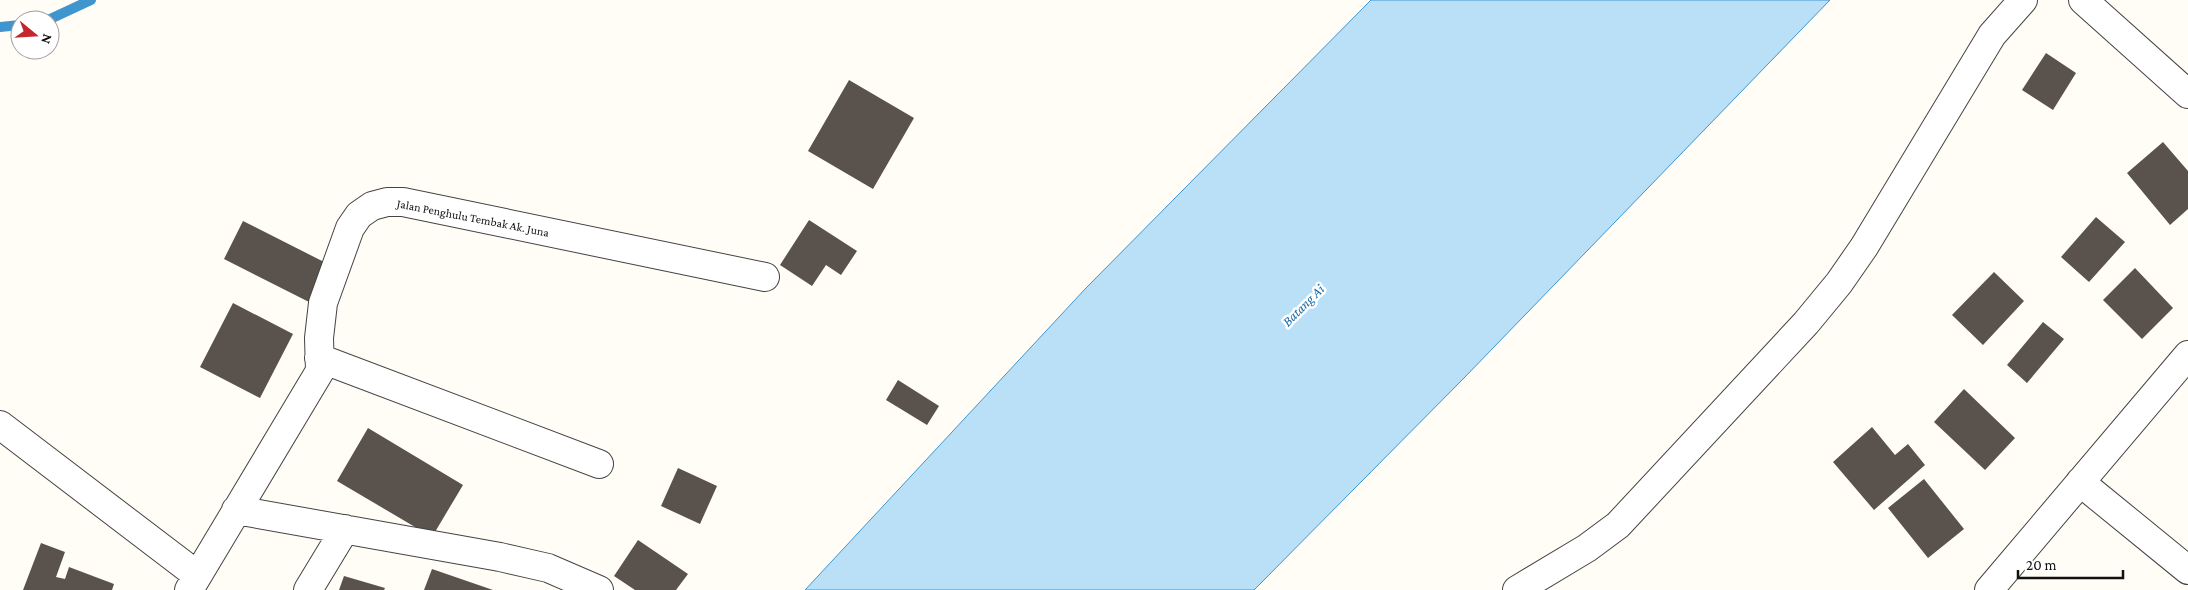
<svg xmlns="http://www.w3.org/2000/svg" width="2188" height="590" font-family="'Crimson Pro',serif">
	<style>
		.water { fill: #b9e0f7; stroke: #3f96cf }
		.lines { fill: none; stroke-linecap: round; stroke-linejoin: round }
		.stream { stroke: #3f96cf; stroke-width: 10 }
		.building { fill: #5a524d }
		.minor-casing { stroke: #444; stroke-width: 30 }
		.minor { stroke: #fff; stroke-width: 28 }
		.labels { text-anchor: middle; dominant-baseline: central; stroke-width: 5; stroke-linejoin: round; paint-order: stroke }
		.street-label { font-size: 12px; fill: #111; stroke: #fff }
		.water-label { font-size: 14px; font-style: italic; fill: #1768a6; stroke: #fff }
	</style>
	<rect width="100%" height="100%" fill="#fffdf5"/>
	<path class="water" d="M1371,0H1830L1464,378L1254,590H805L1086,288Z"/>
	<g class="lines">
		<path class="stream" d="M48,20L91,0
			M0,27L20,25"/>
	</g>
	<path class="building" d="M2046,53L2076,73L2053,110L2022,90Z
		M849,80L914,118L873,189L808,151Z
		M2163,142L2188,171V209L2170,225L2127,173Z
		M2096,217L2125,242L2089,282L2061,257Z
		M809,220L857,251L841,275L826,265L812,286L780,265Z
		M243,221L330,265L311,303L224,259Z
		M2135,268L2173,308L2142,339L2103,300Z
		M1994,272L2024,301L1983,345L1952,315Z
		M233,303L293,334L260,398L200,367Z
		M2043,322L2064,339L2027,383L2007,365Z
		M898,380L939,406L927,425L886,400Z
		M1964,389L2015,438L1985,470L1934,422Z
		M1872,427L1895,455L1908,444L1925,465L1874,510L1833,462Z
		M368,428L463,485L432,537L337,481Z
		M678,468L717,486L700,524L661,506Z
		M1924,479L1964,529L1928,558L1888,508Z
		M638,540L688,574L676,590H635L614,576Z
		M41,543L65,552L56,577L65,579L69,567L114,584L112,590H23Z
		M432,569L493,590H424Z
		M344,576L385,588L384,590H339Z"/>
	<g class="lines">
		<g class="minor-casing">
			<path id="minor" d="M2083,0L2188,94
				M319,358L599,464
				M0,425L197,575
				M2080,482L2188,570
				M236,510L500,557L548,568L599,590
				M189,590L320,371L319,338L323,303L350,228L359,215L372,206L387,202H403L765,277
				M308,590L345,529
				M1517,590L1587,548L1618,525L1806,323L1839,283L1864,247L1992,35L2023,0
				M1989,590L2188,355"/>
		</g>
		<use href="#minor" class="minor"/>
	</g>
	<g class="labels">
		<g class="street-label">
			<text transform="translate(473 218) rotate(11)">Jalan Penghulu Tembak Ak. Juna</text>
		</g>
		<g class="water-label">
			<text transform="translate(1303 305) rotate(-45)">Batang Ai</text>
		</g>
	</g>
	<g transform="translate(35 35) rotate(108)"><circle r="24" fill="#ffffff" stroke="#a0a0a0"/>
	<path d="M0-4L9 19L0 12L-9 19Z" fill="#c4262e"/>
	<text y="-8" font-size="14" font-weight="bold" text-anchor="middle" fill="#111111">N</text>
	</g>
	<path d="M2018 570v8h105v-8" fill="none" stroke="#111111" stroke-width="2.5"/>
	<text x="2026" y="570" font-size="15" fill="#111111" stroke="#ffffff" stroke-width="4" paint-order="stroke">20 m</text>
</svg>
